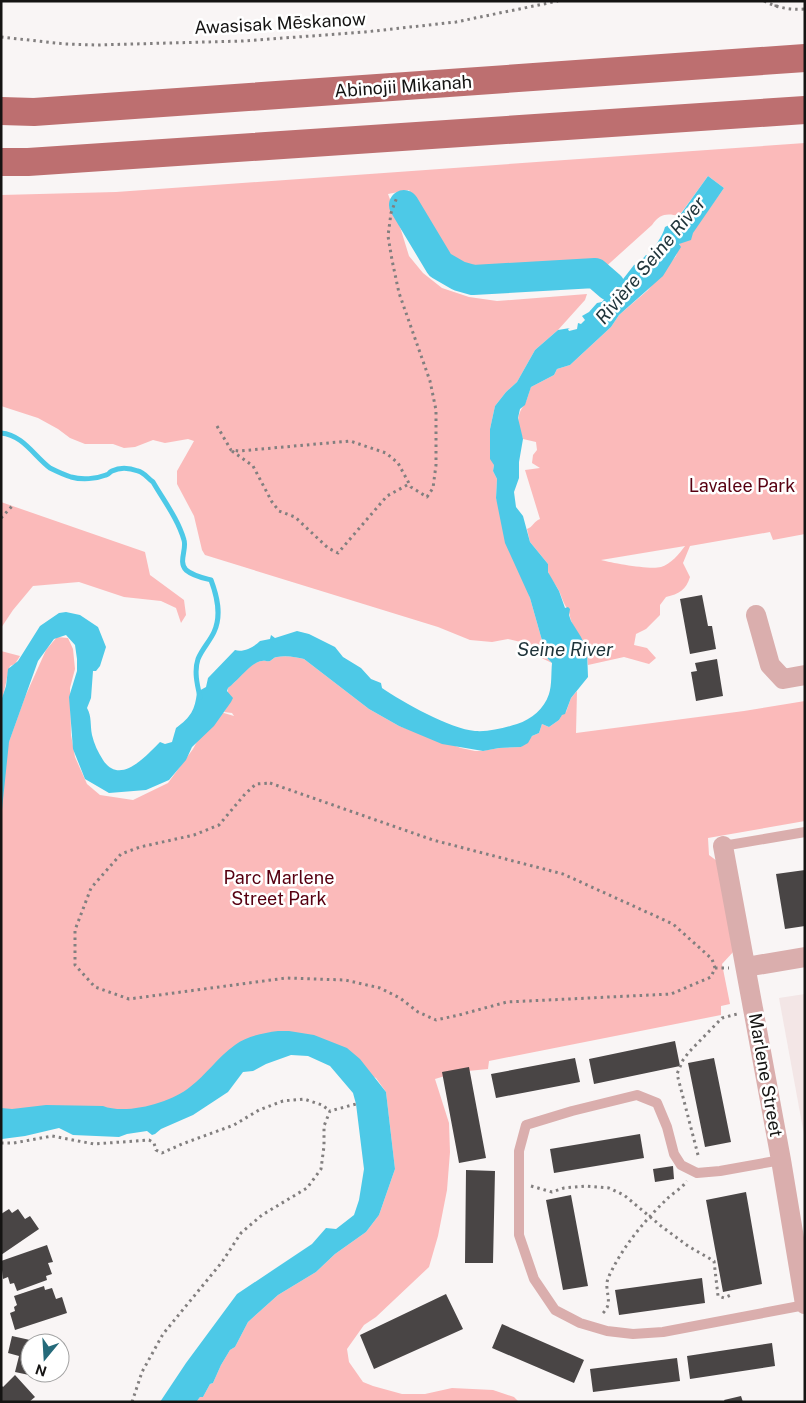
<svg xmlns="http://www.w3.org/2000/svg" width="806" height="1403" font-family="'Public Sans',sans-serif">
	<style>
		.built { fill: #f3e6e6 }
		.green { fill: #fbbaba; fill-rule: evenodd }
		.water { fill: #4dc9e7 }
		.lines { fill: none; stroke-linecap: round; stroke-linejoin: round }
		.stream { stroke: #4dc9e7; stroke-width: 5 }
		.river { stroke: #4dc9e7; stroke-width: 30 }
		.building { fill: #494545 }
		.path { stroke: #827f7f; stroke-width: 3; stroke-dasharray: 2.5 4; stroke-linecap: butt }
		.service { stroke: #daaead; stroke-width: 10 }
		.minor { stroke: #daaead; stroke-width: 20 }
		.primary { stroke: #bd6f70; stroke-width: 28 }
		.labels { text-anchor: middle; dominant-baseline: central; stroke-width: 5; stroke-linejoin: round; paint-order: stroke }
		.street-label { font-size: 18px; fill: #151413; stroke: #fff }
		.park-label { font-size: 18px; fill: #570011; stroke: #fff }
		.water-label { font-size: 19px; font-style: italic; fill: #1f343a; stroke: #fff }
	</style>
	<rect width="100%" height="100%" fill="#f9f5f5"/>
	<path class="built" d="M805,994V1140L779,998Z"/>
	<path class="green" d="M805,143V534L773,540L770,532L690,546L683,563L690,577C686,590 679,594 666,597L660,605V615L646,629L636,634L634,645L647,648L656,658L649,664L624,657L588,665C587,647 581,640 573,625C570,620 570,614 568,610C564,604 562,599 560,593C556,583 545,575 548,564L530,542L527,529C533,527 534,521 540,519L525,470L540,468L532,463L533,455L537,450L536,442L523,439C518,425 515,418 524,405C527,401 529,392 531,387L554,375L557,369L570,365L611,327L619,315L648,290L676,256L680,243L692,233L724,188L708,176L679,216C666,213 660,214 652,225L601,271L584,269L474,277L452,269L443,263L407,202L414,199L409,190L388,194L401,230L409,256L423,273L442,288L469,297L497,301L587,294L585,300L558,330L535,350L517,382L506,392L495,406L490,429L494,465L493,471L497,479L496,498L530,598L547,658L552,663L535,655L531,647L525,643L508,639L492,642L470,640L438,627L205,555L202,550L194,516L177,484V471L194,441L188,439L165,443L153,440L135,447L124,448L113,444H85L70,438L58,429L38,418L1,406V195L116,192ZM685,546C680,553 670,565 661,567C649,570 613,563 601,560Z
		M1,502L145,552L150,575L184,600L186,615L181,623L176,608L161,601L124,597L79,582L33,586L13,610L1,628Z
		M57,637L68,638L73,649L75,669L70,688L71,735L75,757L87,784L100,795L133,800L168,783L193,749L214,710L234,716L232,713L224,712L227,707L228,688C238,681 250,662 262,661C266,660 266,662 270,661C272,660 274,657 277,657C286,655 296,657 304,659L369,709L399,726L461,748L475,751H482L499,748L521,747L532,736L539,733L542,724L549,727L559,720L562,714L566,712L571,698L577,691L576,733L744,711L805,701V821L708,838L709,855L717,861L734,951L722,964L730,1004L721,1006V1015L489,1061L488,1069L458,1072L435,1079L449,1123L450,1152L447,1190L438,1236L429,1267L376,1317L364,1325L347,1349L349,1362L363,1382L373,1386L402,1394H425L452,1388L493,1390L514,1397L519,1402L197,1401L200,1397H203L210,1384L213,1383L221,1365L230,1350L235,1347L248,1322L278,1295L316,1272L335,1254L366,1232L379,1215L395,1169L386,1092L376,1078L280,1038L169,1109L1,1121V764L25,697L46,650Z
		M1,651L20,656L15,664L10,666C6,677 6,689 1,701Z"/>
	<path class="water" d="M708,176L724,188L693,233L691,240L679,244L681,247L663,276L619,315L611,327L570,365L557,369L554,375L531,387L525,405L520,409L518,418L523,439L519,462V478L514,492L516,507L523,516L530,542L548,564V572L559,591L565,608L568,607L570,609L569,615L571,621L581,637L587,650L588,677L571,698L565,714L562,715L559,720L549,727L542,724L539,733L532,736L528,743L521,747L499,748L483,751L442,744L399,726L369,709L304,659C296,657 286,655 277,657C274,657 272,660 270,661C266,662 266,660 262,661C251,662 238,681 228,688L227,691L233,698L231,702L214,726L192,747L186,760L169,780L146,790L109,793L85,779L73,749L69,697L77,671V659L75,645L66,635L54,639L38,661L9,742L1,819V701L6,686L8,669L18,661L40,626L59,613L66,612L80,615L98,627L106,647L100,666L96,671H93L91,698L87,708C92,717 90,725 92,735C94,744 98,752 103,760C120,786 146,756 160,742L165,744L172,742L176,728C191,717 195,710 197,692L206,687L208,678L235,650C243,653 254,647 260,641L270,639L271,635L275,638L297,631L309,634L335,647L343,657L361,668L371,679L381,683L382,688C402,702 451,729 475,731C489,732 504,728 517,724C532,719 544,709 549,694C552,685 551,673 552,663L547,658L530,598L505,543L496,498L497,479L493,471L494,465L490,459V429L495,406L506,392L517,382L535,350L558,330L570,328L568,329L569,331L577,329L578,323L581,324L585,320L582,316L589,312L597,303L602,302L607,296L606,290L610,286L620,283L634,265L638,264L646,255H651C655,244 662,238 665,227L675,222Z
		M278,1031H289L314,1035L347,1048L360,1059L386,1092L395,1169L379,1215L366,1232L335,1254L316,1272L278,1295L248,1322L235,1347L230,1350L221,1365L213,1383L210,1384L203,1397H200L197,1401L198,1402H160L186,1363L237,1294L312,1244L326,1228L336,1229L354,1215L359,1200L364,1169L356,1104L353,1093L330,1066L308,1056L291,1055L266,1064L253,1071L243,1072L228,1092L193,1115L161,1129L155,1134L152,1135L147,1131L127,1134L119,1137L73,1135L59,1128L25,1136L2,1139L1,1108L12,1109L46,1105L103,1106C126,1115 171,1103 190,1087C206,1075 217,1058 235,1045C247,1036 263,1033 278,1031Z"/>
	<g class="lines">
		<path class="stream" d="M1,433C23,435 34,456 50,468C56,471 65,475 71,477C82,480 96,479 106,475C110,474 108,473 112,471C120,467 130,468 138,471C144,472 148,479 153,482C164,501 178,519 184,540C187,549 178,562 186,570C193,576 203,578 211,580C217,596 222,615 214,632C210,641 202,649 198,659C194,671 197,684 200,697"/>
		<path class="river" d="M404,205L440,265L459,276L473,280L595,273L610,286"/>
	</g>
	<path class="building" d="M702,595L708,626H712L716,649L690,654L680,599Z
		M717,659L723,696L696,701L691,672L697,671L695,663Z
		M805,870V926L785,929L776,874Z
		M675,1041L680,1066L594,1084L589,1059Z
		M575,1058L580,1082L496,1098L491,1074Z
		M714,1058L731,1142L705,1147L688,1063Z
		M469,1067L486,1158L459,1163L442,1072Z
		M640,1134L644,1158L554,1173L550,1149Z
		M673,1166L674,1179L655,1182L653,1169Z
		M466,1170L495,1171L493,1263H465Z
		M746,1192L762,1284L723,1292L706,1200Z
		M571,1195L588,1286L563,1290L546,1200Z
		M9,1209L12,1213L18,1209L25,1219L30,1216L39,1229L1,1255V1214Z
		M47,1245L53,1262L48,1263L52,1274L46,1276L47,1280L17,1291L14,1283L10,1284L8,1277L3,1279L1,1261Z
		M702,1278L705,1303L619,1315L615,1290Z
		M44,1286L45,1290L52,1288L56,1299L62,1297L67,1313L15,1330L10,1313L15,1311L14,1307L17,1305L14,1296Z
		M446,1294L463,1329L374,1369L360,1335Z
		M502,1324L584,1360L574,1383L492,1348Z
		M12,1336L39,1342L30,1343V1373H45L43,1378L15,1372L19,1356L8,1353Z
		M772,1343L775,1366L690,1379L687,1356Z
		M677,1358L680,1381L593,1392L590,1369Z
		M15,1375L35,1397L29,1402H1V1385L3,1387Z
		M741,1396L743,1402H725L724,1400Z"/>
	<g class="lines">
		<path class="path" d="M764,1C778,8 790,10 805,9
			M776,7V1
			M1,37L65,44L97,45L243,41L365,32L456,22L558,1
			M217,426L231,450L239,451L350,441L386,453L398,463L411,487L427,497L433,488L436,465V410L430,381L399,293L392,260L388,236L391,213L397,197
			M232,451L253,466L272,502L279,511L295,517L328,548L338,553L387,496L409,484
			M1,518L14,504
			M270,783L433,840L563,874L673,924L712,959L715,968L711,977L671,994L507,1002L459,1015L436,1020L418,1012L400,998L380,988L345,980L286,978L129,999L95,987L75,965V930L91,888L121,854L140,847L194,835L219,825L245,794L256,784Z
			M715,968H729
			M1,1143H14L52,1136L94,1144L149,1140L154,1143L156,1150L162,1153L182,1144L234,1125L259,1110L283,1101L304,1099L322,1105L330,1111
			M698,1155L677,1074L683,1060L689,1052L722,1018L737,1014
			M531,1186L552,1192L564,1188L586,1186L609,1188L624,1195L661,1226L688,1246L714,1261L718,1296L724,1298L731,1295
			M603,1313C611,1305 608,1299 607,1288C606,1281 609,1276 612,1270C625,1244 646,1219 667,1199C673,1193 682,1188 687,1181
			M132,1402L142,1372L163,1334L222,1262L241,1233L262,1215L307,1188L321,1169L324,1146V1126L330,1111L356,1104"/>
		<path class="service" d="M723,846L805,832
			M781,1160L720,1171L697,1173L681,1165L674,1154L667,1127L657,1103L637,1095L572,1111L526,1125L519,1151V1235L534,1279L555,1310L580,1323L607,1331L633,1334L663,1332L805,1305"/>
		<path class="minor" d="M756,615L770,665L783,679L805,675
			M723,846L781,1160L805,1304
			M746,967L805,957"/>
		<path class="primary" d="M1,111L34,112L805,58
			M1,162H28L805,110"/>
	</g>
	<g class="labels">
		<g class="street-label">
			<text transform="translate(280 23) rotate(-3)">Awasisak Mēskanow</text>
			<text transform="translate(403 86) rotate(-4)">Abinojii Mikanah</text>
			<text transform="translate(766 1075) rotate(80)">Marlene Street</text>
		</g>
		<g class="park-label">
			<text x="742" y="485">Lavalee Park</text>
			<text x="279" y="877">Parc Marlene<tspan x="279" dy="21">Street Park</tspan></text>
		</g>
		<g class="water-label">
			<text transform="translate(650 260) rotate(-50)">Rivière Seine River</text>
			<text x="565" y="649">Seine River</text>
		</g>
	</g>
	<rect width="806" height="1403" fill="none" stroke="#151413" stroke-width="5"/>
	<g transform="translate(45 1358) rotate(198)"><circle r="24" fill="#ffffff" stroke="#a1a1a1"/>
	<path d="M0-4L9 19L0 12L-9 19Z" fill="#256a7a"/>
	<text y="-8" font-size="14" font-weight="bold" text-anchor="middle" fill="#151413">N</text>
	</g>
</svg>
